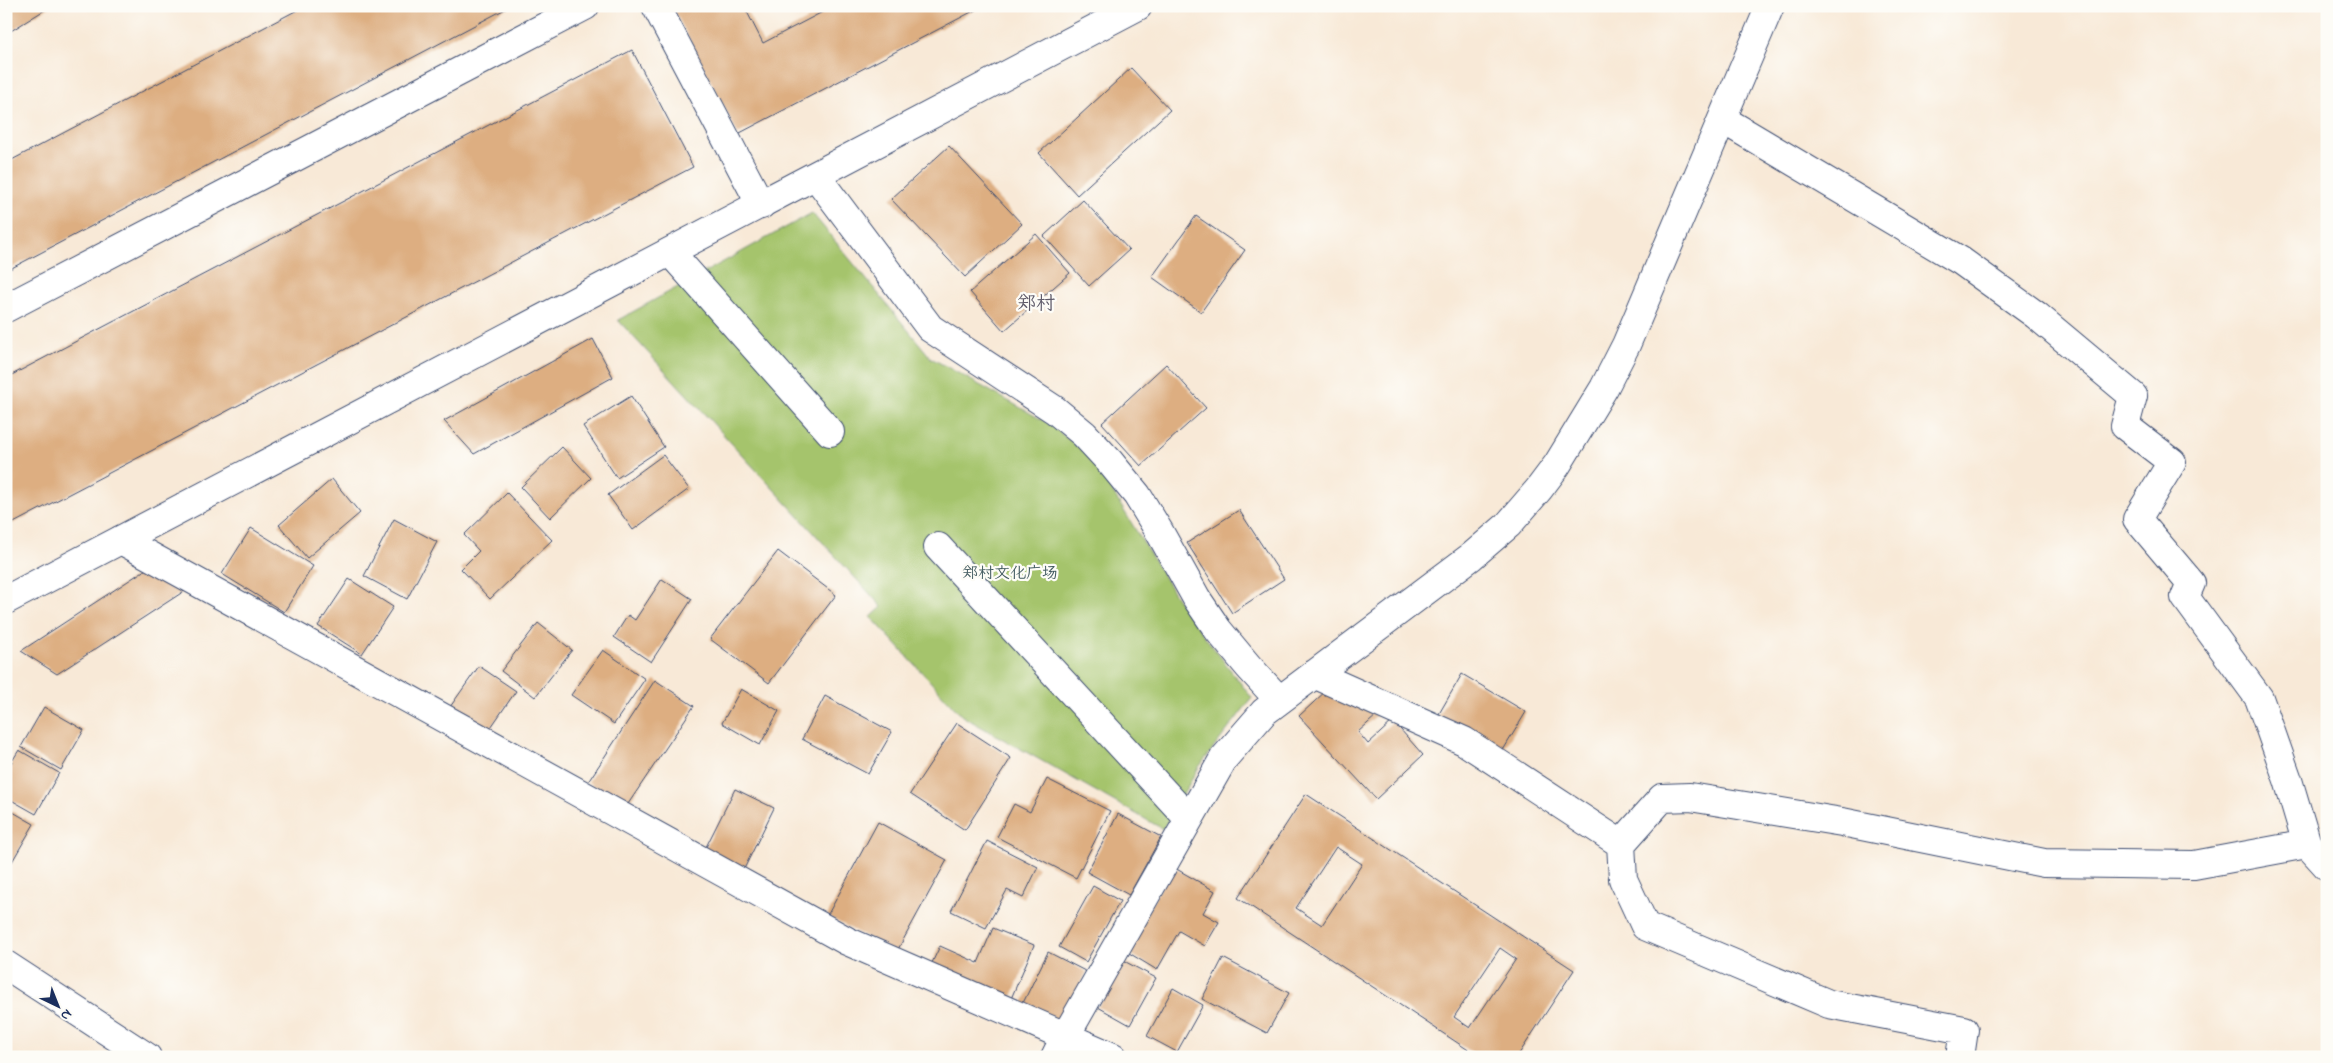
<svg xmlns="http://www.w3.org/2000/svg" width="2333" height="1063" font-family="'Indie Flower','LXGW WenKai TC',sans-serif">
	<style>
		.green { fill: #a5c46c; stroke: #607a65 }
		.building { fill: #ddae81; fill-rule: evenodd }
		.lines { fill: none; stroke-linecap: round; stroke-linejoin: round }
		.minor-casing { stroke: #3c4b70; stroke-width: 30 }
		.major-casing { stroke: #3c4b70; stroke-width: 30 }
		.minor { stroke: #fff; stroke-width: 28 }
		.major { stroke: #fff; stroke-width: 28 }
		.labels { text-anchor: middle; dominant-baseline: central; stroke-width: 4.5; stroke-linejoin: round; paint-order: stroke }
		.park-label { font-size: 16px; fill: #445c62; stroke: #fdfcf7 }
		.quarter-label { font-size: 19px; fill: #5f5b6a; stroke: #fdfcf7 }
	</style>
	<rect width="100%" height="100%" fill="#fdfcf7"/>
	<filter id="ink" filterUnits="userSpaceOnUse"><feTurbulence type="fractalNoise" baseFrequency=".02" numOctaves="2"/><feDisplacementMap in="SourceGraphic" scale="10" xChannelSelector="R" yChannelSelector="G"/><feConvolveMatrix kernelMatrix="1 2 1 2 8 2 1 2 1" color-interpolation-filters="sRGB"/></filter>
	<filter id="wash" filterUnits="userSpaceOnUse"><feTurbulence type="fractalNoise" baseFrequency=".0096" numOctaves="4" result="noise"/><feDisplacementMap in="SourceGraphic" scale="20" xChannelSelector="R" yChannelSelector="G"/><feGaussianBlur stdDeviation="1.12" result="paint"/><feColorMatrix in="noise" values="0 0 0 0 0 0 0 0 0 0 0 0 0 0 0 0 0 1.4 0 .05"/><feComposite in="paint" operator="in"/></filter>
	<g filter="url(#wash)">
		<rect width="100%" height="100%" fill="#f8e9d7"/>
		<path class="green" d="M812,213L931,358L1048,423L1092,458L1183,608L1252,698L1199,767L1163,829L962,716L871,617L882,607L618,320Z"/>
		<g id="blocks">
			<path class="building" d="M6,6H51L6,34Z
				M305,6H511L6,271V163Z
				M672,6H744L763,43L834,6H983L738,134Z
				M632,50L693,167L6,527V378Z
				M1131,68L1170,110L1077,195L1039,153Z
				M949,146L1022,224L965,277L891,199Z
				M1083,200L1129,250L1089,286L1044,236Z
				M1196,216L1245,250L1201,312L1152,277Z
				M1036,234L1070,273L1004,331L970,292Z
				M593,339L613,377L474,454L444,421Z
				M1166,364L1206,408L1141,466L1102,423Z
				M631,396L664,447L617,478L583,426Z
				M562,447L591,478L550,518L521,487Z
				M663,455L689,489L633,530L608,495Z
				M332,479L360,513L307,558L279,525Z
				M507,493L552,540L490,599L461,569L479,551L464,535Z
				M1239,510L1284,579L1232,613L1187,543Z
				M394,519L437,542L407,599L364,576Z
				M251,528L313,566L284,612L222,574Z
				M778,551L836,595L769,683L710,639Z
				M154,564L189,588L57,674L21,651Z
				M349,579L393,607L362,654L318,626Z
				M662,579L692,599L651,662L614,637L628,615L635,620Z
				M538,623L572,650L535,697L501,671Z
				M603,650L645,679L614,724L571,695Z
				M479,666L516,691L487,733L450,707Z
				M1462,674L1526,712L1499,757L1436,719Z
				M655,680L694,706L626,807L588,782Z
				M741,689L779,711L760,745L722,723Z
				M1328,689L1377,715L1358,732L1368,744L1393,721L1423,755L1376,799L1299,716Z
				M825,696L892,732L868,774L802,739Z
				M44,707L84,730L61,770L21,747Z
				M957,723L1011,758L965,830L910,794Z
				M19,750L59,773L36,814L6,797V771Z
				M1047,779L1110,811L1076,878L997,837L1014,804L1030,812Z
				M735,789L774,808L744,869L704,851Z
				M1306,794L1574,970L1517,1057H1479L1238,898ZM1336,847L1362,864L1322,925L1296,908ZM1500,948L1516,959L1470,1028L1454,1017Z
				M6,808L34,824L6,872Z
				M1118,814L1161,837L1129,895L1087,872Z
				M878,822L947,860L896,953L827,916Z
				M987,841L1038,867L1023,898L1007,890L986,928L951,911Z
				M1173,867L1215,891L1203,913L1219,922L1205,946L1179,931L1157,970L1124,950Z
				M1093,886L1120,901L1086,962L1059,947Z
				M993,928L1034,945L1010,1001L930,967L940,946L978,963Z
				M1048,952L1087,972L1062,1022L1023,1003Z
				M1223,958L1289,993L1267,1033L1202,999Z
				M1124,961L1156,978L1130,1025L1098,1007Z
				M1173,988L1203,1005L1177,1052L1147,1036Z"/>
		</g>
	</g>
	<g filter="url(#ink)">
		<use href="#blocks" fill-opacity="0" stroke="#3c4b70" stroke-width="1"/>
		<g class="lines">
			<g class="minor-casing">
				<path id="minor" d="M656,6L761,205
					M1722,119L1961,261L2036,315L2133,396L2125,426L2172,462L2137,519L2191,583L2185,597L2259,698L2288,780L2307,844L2327,866
					M816,176L930,328L1055,410L1084,434L1110,462L1137,495L1159,531L1197,599L1218,630L1248,666L1279,700
					M670,252L830,432
					M6,308L585,6
					M121,540L847,941L1113,1057
					M938,547L1189,819
					M1314,674L1464,741L1621,844L1623,879L1645,926L1829,1004L1964,1030L1960,1057
					M1621,844L1662,798L1690,797L1842,822L2044,863L2194,865L2307,844
					M6,965L147,1057
					M1055,1057L1065,1037L1224,758L1264,712L1472,556L1508,525L1539,489L1557,465L1604,388L1626,345L1770,6"/>
			</g>
			<g class="major-casing">
				<path id="major" d="M6,600L1138,6"/>
			</g>
			<use href="#minor" class="minor"/>
			<use href="#major" class="major"/>
		</g>
	</g>
	<g class="labels">
		<g class="park-label">
			<text x="1010" y="574">郑村文化广场</text>
		</g>
		<g class="quarter-label">
			<text x="1036" y="304">郑村</text>
		</g>
	</g>
	<rect width="2333" height="1063" fill="none" stroke="#fdfcf7" stroke-width="25"/>
	<g transform="translate(58 1006) rotate(137)" stroke="#fdfcf7" stroke-width="4" paint-order="stroke">
	<path d="M0-4L9 19L0 12L-9 19Z" fill="#1b2f5e"/>
	<text y="-8" font-size="14" font-weight="bold" text-anchor="middle" fill="#1b2f5e">N</text>
	</g>
</svg>
